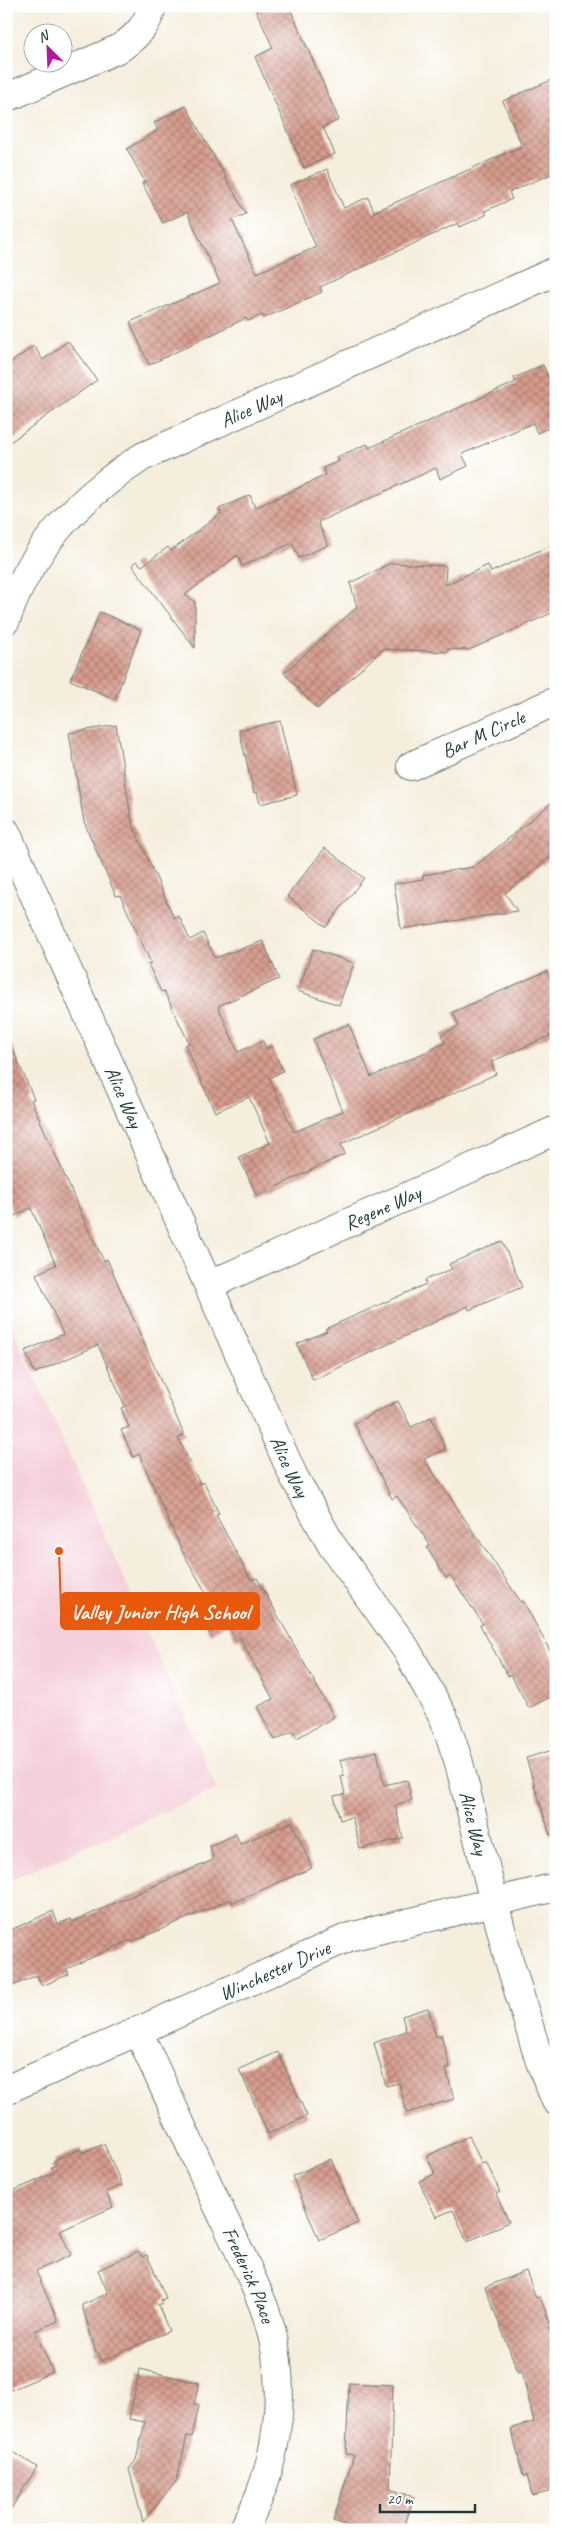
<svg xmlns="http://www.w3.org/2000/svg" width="562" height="2536" font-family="Caveat,sans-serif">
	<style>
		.built { fill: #f5cfda }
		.building { fill: url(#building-cross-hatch) }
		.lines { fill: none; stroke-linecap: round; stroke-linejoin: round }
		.minor-casing { stroke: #6a7b6f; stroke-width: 30 }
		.minor { stroke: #fff; stroke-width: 28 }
		.labels { text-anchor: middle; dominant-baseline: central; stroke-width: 4.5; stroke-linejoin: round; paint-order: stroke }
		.street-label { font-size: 20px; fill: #1f3d34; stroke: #fff }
		.leader { fill: none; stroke: #e8590c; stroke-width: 2 }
		.callout-dot { fill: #e8590c; stroke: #fff; stroke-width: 2 }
		.callout { fill: #e8590c; stroke: #e8590c; stroke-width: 2 }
		.callout-label { font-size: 21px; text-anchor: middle; font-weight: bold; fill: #fff }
	</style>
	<defs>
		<pattern id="building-cross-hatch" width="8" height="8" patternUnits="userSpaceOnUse" patternTransform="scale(1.25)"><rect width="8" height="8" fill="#d79c8e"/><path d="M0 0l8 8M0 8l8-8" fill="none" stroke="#ae8075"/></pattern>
	</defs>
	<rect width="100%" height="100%" fill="#fff"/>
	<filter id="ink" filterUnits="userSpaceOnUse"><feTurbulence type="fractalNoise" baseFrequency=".02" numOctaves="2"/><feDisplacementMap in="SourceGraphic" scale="10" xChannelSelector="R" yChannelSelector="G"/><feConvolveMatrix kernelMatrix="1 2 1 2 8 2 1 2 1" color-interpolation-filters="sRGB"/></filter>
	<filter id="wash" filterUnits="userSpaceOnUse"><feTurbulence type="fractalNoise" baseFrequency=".0096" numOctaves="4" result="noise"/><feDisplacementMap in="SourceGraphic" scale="20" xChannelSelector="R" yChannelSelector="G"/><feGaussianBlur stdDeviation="1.12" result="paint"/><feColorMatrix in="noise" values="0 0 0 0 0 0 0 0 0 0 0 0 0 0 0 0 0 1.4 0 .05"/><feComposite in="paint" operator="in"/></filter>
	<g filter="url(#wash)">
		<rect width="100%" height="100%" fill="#f6eedd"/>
		<path class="built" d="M6,1313L217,1789L6,1882Z"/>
		<g id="blocks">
			<path class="building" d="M254,6H289L339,120L323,127L335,154L304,168L255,57L273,48Z
				M556,78V172L509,192L512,199L485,211L486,215L460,227L458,223L320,287L322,292L264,318L262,315L248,321L246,318L149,365L130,322L220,283L187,212L163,223L142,183L145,182L127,149L158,130L154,123L186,106L246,214L232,220L257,273L316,247L290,185L327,169L344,208L368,197L374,212L522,146L503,101Z
				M68,341L97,380L6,445V366L34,346L43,360Z
				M543,365L549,379L556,376V425L537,433L533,423L462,454L468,466L440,479L436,468L318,522L328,545L299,558L292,543L242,566L238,555L185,595L195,602V648L132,565L136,561L142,566L168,547L171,551L221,513L219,509L250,495L255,508L326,475L323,468L339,461L337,457L367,444L369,448L516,382L514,378Z
				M556,543V611L469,650L448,649V652L383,649L317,709L284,673L357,607L350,583L391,563L446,566L445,585L488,565L491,572Z
				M100,612L141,630L115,699L70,680Z
				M280,721L297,795L260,804L257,792L254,793L239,730Z
				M116,725L132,823L174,918L179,916L190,940L203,933L215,958L263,941L279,979L218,1006L238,1052L263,1041L266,1049L271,1046L283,1071L269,1078L294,1132L343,1111L313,1039L349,1024L371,1077L445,1043L441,1035L459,1026L453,1012L547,971L556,990V1033L491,1062L496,1074L341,1144L345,1154L257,1196L239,1157L270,1143L249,1097L215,1112L185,1045L189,1043L164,991L161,992L148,964L151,963L120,895L116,896L84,822L69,733Z
				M556,799V853L505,893L517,911L401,929L394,884L423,879V875L474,867Z
				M325,848L364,878L326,927L287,896Z
				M313,949L354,963L339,1005L298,991Z
				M6,1033L34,1099L31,1100L91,1235L104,1261L107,1259L173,1409L184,1435L178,1438L200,1484L204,1482L219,1514L216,1515L251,1580L257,1578L334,1717L297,1738L293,1731L275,1740L257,1707L273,1699L240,1638L236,1640L227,1624L210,1634L197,1610L212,1603L182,1551L139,1454L133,1457L121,1430L129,1427L121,1408L125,1406L98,1345L35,1373L25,1351L63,1334L36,1274L56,1265L31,1208L14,1216L6,1199Z
				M502,1241L522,1287L469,1310L468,1306L313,1380L297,1344L327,1331L325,1329L426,1284L425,1280L452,1269L449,1264Z
				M398,1401L411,1427L431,1417L446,1449L424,1459L521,1602L523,1601L556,1662V1694L529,1708L511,1675L508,1676L480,1625L483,1624L450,1575L446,1578L427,1548L430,1545L397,1496L392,1499L354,1423Z
				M556,1749V1834L550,1835L526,1758Z
				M377,1751L384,1785L407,1780L412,1800L395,1805L403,1838L360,1849L352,1817L340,1820L334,1796L345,1794L341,1776L344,1775L340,1760Z
				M292,1822L312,1868L232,1903L231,1899L132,1942L131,1940L66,1969L69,1974L42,1986L37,1975L6,1989V1932L53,1911L58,1924L71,1919L72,1922L213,1860L210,1846L236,1834L240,1844Z
				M428,2008L436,2037L441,2035L450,2068L446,2069L454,2099L407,2113L399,2083L386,2086L374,2043L406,2031L402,2016Z
				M278,2052L307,2116L268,2134L239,2069Z
				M469,2136L482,2164L486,2162L500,2192L496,2194L509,2222L467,2242L453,2210L436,2217L419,2181L435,2174L427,2156Z
				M104,2144L122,2185L106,2192L113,2207L60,2231L71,2255L36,2271L58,2321L35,2331L53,2372L6,2392V2194L54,2173L51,2167L56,2165L54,2160L80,2149L82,2153Z
				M331,2159L358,2223L319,2240L292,2176Z
				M139,2251L142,2257L147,2255L166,2298L161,2300L163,2303L158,2305L169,2331L102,2361L98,2352L96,2353L82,2305L108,2293L98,2270Z
				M526,2271L536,2298L540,2297L551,2326L548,2327L556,2348V2489L532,2495L527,2475L523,2476L511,2428L534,2422L522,2371L518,2372L485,2287Z
				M140,2369L199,2383L194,2405L199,2406L192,2437L187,2436L177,2480L143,2522L129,2469L136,2460L145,2422L129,2419Z
				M349,2383L393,2385L390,2489L414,2497L403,2530H361L333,2521L354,2455L346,2454Z
				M6,2448L37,2467L6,2517Z"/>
		</g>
	</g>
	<g filter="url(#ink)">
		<use href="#blocks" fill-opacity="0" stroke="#6a7b6f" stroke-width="1"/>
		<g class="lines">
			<g class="minor-casing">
				<g id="minor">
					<path d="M13,95L120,48C136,37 148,25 152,6"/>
					<path id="s1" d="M6,620C31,547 79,498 142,457L556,271"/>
					<path id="s2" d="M411,766L556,701"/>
					<path id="s3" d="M6,832L293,1475L331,1544L406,1649L444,1718L459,1763L508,1957L540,2062L556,2101"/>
					<path id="s4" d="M209,1285L556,1130"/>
					<path id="s5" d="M138,2031C164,2087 190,2144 215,2200C232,2236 251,2273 265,2310C290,2381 280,2465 243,2530"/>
					<path id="s6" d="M6,2090L349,1937L556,1887"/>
				</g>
			</g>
			<use href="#minor" class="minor"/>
		</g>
	</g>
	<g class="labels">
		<g class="street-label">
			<text stroke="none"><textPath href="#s1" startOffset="336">Alice Way</textPath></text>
			<text stroke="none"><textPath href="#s2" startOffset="79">Bar M Circle</textPath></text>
			<text stroke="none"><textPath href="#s3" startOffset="290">Alice Way</textPath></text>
			<text stroke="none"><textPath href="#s4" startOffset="190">Regene Way</textPath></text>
			<text stroke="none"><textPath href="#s3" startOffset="695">Alice Way</textPath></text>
			<text stroke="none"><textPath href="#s3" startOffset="1100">Alice Way</textPath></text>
			<text stroke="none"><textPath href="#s6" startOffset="294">Winchester Drive</textPath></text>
			<text stroke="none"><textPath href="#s5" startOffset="268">Frederick Place</textPath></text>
		</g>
	</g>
	<path class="leader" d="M59 1551L61 1611"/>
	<circle class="callout-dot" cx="59" cy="1551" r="5"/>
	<rect class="callout" x="61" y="1593" width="198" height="36" rx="5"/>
	<g class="callout-label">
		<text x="160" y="1619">Valley Junior High School</text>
	</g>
	<rect width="562" height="2536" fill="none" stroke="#fff" stroke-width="25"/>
	<g transform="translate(48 48) rotate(336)"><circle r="24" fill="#ffffff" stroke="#a5b1ae"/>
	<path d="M0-4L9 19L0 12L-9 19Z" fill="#b5179e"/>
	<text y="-8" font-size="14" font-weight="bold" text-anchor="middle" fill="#1f3d34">N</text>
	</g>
	<path d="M380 2504v8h95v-8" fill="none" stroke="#1f3d34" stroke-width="2.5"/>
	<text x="387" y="2504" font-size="15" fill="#1f3d34" stroke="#ffffff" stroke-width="4" paint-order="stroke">20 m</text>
</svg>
